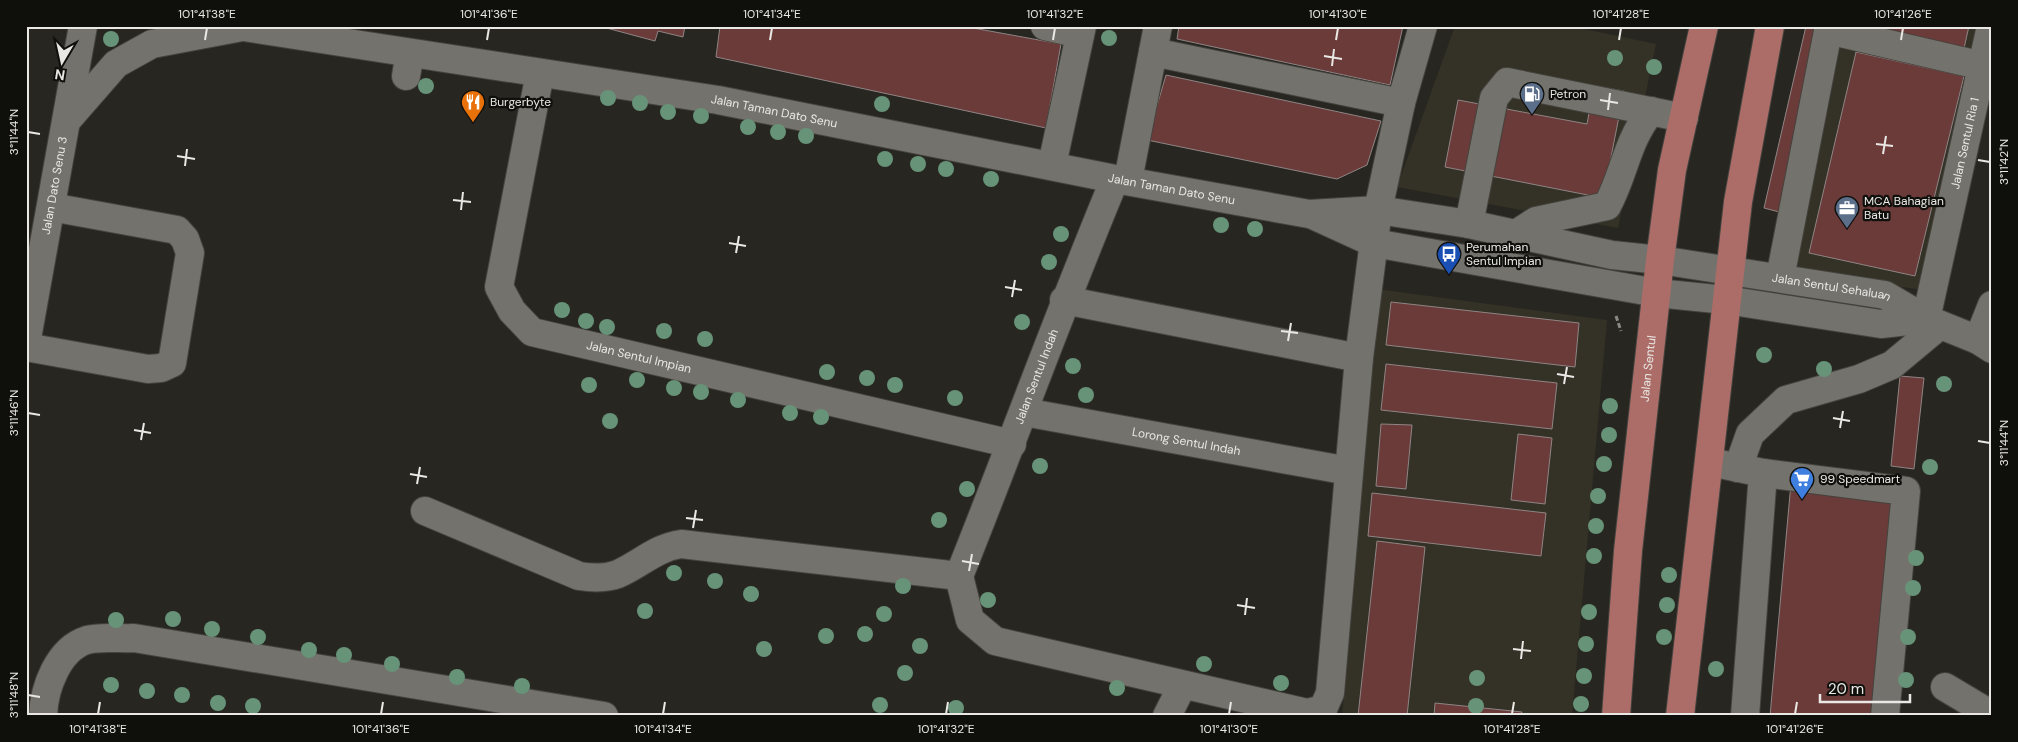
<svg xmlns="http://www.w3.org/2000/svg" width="2018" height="742" font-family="'DM Sans',sans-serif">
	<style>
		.built { fill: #343126 }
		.building { fill: #6b3b3a; stroke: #8e8585 }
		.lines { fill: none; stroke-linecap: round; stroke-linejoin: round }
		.minor-casing { stroke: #44433e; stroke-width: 30 }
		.major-casing { stroke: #44433e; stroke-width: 30 }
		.path { stroke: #8b8a85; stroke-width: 3; stroke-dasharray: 5 2.5; stroke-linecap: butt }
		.minor { stroke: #74726c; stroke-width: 28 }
		.major { stroke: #ac6d69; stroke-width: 28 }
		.tree { fill: #679379 }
		.ticks { fill: none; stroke: #e9e8e4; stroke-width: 2 }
		.labels { text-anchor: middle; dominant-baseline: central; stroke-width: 4.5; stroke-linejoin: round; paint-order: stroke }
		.poi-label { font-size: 12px; fill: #e9e8e4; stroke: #0f0f0c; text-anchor: start }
		.street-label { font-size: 12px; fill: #e9e8e4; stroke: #0f0f0c }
		.neatline { fill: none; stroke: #e9e8e4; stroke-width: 2 }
		.ticks-label { font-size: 12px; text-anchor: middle; fill: #e9e8e4 }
	</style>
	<rect width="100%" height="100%" fill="#272620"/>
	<path class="built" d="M1455,26H1570L1656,44L1618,228L1397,187Z
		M1844,26H1978L1922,290L1796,270Z
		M1377,289L1607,320L1572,716H1342Z"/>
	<path class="building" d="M599,26H685L683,37L658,31L655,41Z
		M720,26H962L1061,44L1046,128L716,57Z
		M1179,26H1403L1390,85L1177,39Z
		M1806,26H1826L1783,213L1764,208Z
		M1853,26H1969L1963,53Z
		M1856,52L1964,76L1915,276L1809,253Z
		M1166,75L1381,121L1367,165L1337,179L1147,140Z
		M1594,86L1624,91L1603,198L1445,167L1458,100L1587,124Z
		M1391,302L1579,323L1575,367L1386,345Z
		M1386,364L1557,383L1552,429L1381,410Z
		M1900,376L1924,378L1914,469L1891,466Z
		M1381,424L1412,425L1406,489L1376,486Z
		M1518,434L1552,438L1545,504L1511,500Z
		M1791,483L1901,494L1879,716H1770Z
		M1372,493L1546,513L1541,556L1368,536Z
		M1377,541L1425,547L1407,716H1358Z
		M1435,703L1522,712L1521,716H1434Z"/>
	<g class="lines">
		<g class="minor-casing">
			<g id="minor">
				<path id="s1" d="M237,26L718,100L1115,179L1309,214L1378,210L1469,224L1612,255L1660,260L1885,295L1926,319L1978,340L1992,349"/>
				<path d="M1045,26L1080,34"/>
				<path d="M1828,30L1983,66"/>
				<path d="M1153,52L1401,103"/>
				<path id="s2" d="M540,73L499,287L512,311L532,332L1012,444"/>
				<path d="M406,76L410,53"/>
				<path d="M68,119L116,64L152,44L242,27"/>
				<path d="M1052,165L1082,26"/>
				<path d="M1128,180L1158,26"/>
				<path d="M1315,216L1374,243L1657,293L1726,300L1881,324L1926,319"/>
				<path d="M1469,224L1494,98L1507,82L1684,118"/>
				<path d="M1516,234L1536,221L1607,206C1625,173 1626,142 1651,111"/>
				<path d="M1780,278L1829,26"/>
				<path d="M1064,300L1359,358"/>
				<path id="s3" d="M1926,319L1991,26"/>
				<path d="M1978,340L1992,305"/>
				<path id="s4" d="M26,344L83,26"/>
				<path d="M26,347L148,369L161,368L172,363L190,253L185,239L177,230L51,207"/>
				<path id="s5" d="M1024,412L1349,471"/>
				<path d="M1710,462L1763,473L1745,716"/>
				<path d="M1738,468L1750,434L1786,400L1859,379L1892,365L1940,325"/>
				<path d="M1763,473L1906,491L1885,716"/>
				<path d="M425,511L579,576C592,578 605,579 618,574C641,564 655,548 681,544L959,576"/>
				<path d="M959,576L970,620L995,641L1307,713L1323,709L1330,693L1359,358L1378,210L1401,103L1423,26"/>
				<path id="s6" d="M959,576C1012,444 1060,310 1115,179"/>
				<path d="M1945,687L1992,715"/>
				<path d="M43,716C44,688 58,649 87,640C101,636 120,639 134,638L604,716"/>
				<path d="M1167,716L1182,686"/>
			</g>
		</g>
		<g class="major-casing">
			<g id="major">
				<path id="s7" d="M1616,716L1628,551L1660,260L1672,170L1704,26"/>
				<path d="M1680,716L1738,202L1770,26"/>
			</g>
		</g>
		<path class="path" d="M1616,316L1621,331"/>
		<use href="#minor" class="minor"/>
		<use href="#major" class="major"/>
	</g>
	<g class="tree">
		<circle cx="1109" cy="38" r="8"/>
		<circle cx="111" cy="39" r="8"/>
		<circle cx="1615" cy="58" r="8"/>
		<circle cx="1654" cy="67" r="8"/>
		<circle cx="426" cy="86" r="8"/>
		<circle cx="608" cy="98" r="8"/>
		<circle cx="640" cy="103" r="8"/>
		<circle cx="882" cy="104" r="8"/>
		<circle cx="668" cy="112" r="8"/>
		<circle cx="701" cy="116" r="8"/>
		<circle cx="748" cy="127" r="8"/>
		<circle cx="778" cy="132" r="8"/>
		<circle cx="806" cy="136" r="8"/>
		<circle cx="885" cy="159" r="8"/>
		<circle cx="918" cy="164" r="8"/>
		<circle cx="946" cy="169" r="8"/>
		<circle cx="991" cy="179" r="8"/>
		<circle cx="1221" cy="225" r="8"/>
		<circle cx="1255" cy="229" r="8"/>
		<circle cx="1061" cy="234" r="8"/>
		<circle cx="1049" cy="262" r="8"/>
		<circle cx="562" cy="310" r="8"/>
		<circle cx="586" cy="321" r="8"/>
		<circle cx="1022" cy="322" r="8"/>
		<circle cx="607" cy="327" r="8"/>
		<circle cx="664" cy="331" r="8"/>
		<circle cx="705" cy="339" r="8"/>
		<circle cx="1764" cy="355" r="8"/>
		<circle cx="1073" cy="366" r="8"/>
		<circle cx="1824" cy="369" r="8"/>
		<circle cx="827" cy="372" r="8"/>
		<circle cx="867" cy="378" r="8"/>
		<circle cx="637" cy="380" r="8"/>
		<circle cx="1944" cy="384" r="8"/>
		<circle cx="589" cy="385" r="8"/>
		<circle cx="895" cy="385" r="8"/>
		<circle cx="674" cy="388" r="8"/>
		<circle cx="701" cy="392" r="8"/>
		<circle cx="1086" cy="395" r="8"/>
		<circle cx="955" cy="398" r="8"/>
		<circle cx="738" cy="400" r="8"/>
		<circle cx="1610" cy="406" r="8"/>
		<circle cx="790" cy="413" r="8"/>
		<circle cx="821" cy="417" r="8"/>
		<circle cx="610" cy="421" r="8"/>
		<circle cx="1609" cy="435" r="8"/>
		<circle cx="1604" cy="464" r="8"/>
		<circle cx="1040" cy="466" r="8"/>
		<circle cx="1930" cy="467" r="8"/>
		<circle cx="967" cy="489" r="8"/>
		<circle cx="1598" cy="496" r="8"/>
		<circle cx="939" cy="520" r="8"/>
		<circle cx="1596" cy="526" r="8"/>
		<circle cx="1594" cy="556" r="8"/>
		<circle cx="1916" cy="558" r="8"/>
		<circle cx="674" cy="573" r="8"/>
		<circle cx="1669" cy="575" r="8"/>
		<circle cx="715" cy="581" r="8"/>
		<circle cx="903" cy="586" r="8"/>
		<circle cx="1913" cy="588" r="8"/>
		<circle cx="751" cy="594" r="8"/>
		<circle cx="988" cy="600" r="8"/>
		<circle cx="1667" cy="605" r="8"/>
		<circle cx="645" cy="611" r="8"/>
		<circle cx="1589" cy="612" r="8"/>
		<circle cx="884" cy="614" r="8"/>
		<circle cx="173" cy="619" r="8"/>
		<circle cx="116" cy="620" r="8"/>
		<circle cx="212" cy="629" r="8"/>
		<circle cx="865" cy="634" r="8"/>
		<circle cx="826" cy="636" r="8"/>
		<circle cx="258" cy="637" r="8"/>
		<circle cx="1664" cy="637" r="8"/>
		<circle cx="1908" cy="637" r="8"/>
		<circle cx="1586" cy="644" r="8"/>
		<circle cx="920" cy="646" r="8"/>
		<circle cx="764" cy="649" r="8"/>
		<circle cx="309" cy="650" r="8"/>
		<circle cx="344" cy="655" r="8"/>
		<circle cx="392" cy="664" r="8"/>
		<circle cx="1204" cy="664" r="8"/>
		<circle cx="1716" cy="669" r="8"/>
		<circle cx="905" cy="673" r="8"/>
		<circle cx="1584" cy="676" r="8"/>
		<circle cx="457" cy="677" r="8"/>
		<circle cx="1477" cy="678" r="8"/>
		<circle cx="1906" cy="680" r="8"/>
		<circle cx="1281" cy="683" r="8"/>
		<circle cx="111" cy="685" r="8"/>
		<circle cx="522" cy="686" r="8"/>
		<circle cx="1117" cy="688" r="8"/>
		<circle cx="147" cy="691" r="8"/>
		<circle cx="182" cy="695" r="8"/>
		<circle cx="218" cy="703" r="8"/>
		<circle cx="1581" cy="704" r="8"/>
		<circle cx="880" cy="705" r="8"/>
		<circle cx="253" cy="706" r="8"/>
		<circle cx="1476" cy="706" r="8"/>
		<circle cx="956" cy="708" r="8"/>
	</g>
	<path class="ticks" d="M205,40L207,28M487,40L489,28M770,40L772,28M1053,40L1055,28M1336,40L1338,28M1619,40L1621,28M1901,40L1903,28M1324,56L1342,59M1332,66L1334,49M1600,100L1618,103M1608,110L1610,93M28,132L40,134M1876,144L1893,146M1883,154L1886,136M177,156L195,159M1978,160L1990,162M185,166L187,149M453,200L471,202M461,210L463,192M729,243L746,246M736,253L739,236M1005,287L1022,290M1012,297L1015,280M1281,331L1298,333M1288,341L1291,323M1557,374L1574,377M1564,384L1567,367M28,413L40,415M1833,418L1850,421M1840,428L1843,411M134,430L151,433M141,440L144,423M1978,441L1990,443M410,474L427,477M417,484L420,467M686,518L703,520M693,528L696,510M962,561L979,564M969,571L972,554M1237,605L1255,608M1245,615L1247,598M1513,649L1531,651M1521,659L1523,641M28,695L40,697M98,714L100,702M381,714L383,702M663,714L665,702M946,714L948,702M1229,714L1231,702M1512,714L1514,702M1795,714L1797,702"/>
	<defs>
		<g id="fuel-pin" transform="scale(1.25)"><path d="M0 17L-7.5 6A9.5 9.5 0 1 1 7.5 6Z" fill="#5c6f8a" stroke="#0f0f0c"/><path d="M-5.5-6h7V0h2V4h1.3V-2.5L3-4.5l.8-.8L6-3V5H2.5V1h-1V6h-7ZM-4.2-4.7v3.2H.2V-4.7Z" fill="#fff"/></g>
		<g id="restaurant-pin" transform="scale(1.25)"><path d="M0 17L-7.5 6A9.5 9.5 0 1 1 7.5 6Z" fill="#e8710a" stroke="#0f0f0c"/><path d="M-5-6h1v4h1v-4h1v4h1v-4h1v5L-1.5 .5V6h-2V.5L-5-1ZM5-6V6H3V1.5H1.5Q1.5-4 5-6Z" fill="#fff"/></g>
		<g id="office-pin" transform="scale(1.25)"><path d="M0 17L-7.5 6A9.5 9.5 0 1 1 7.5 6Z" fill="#5c6f8a" stroke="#0f0f0c"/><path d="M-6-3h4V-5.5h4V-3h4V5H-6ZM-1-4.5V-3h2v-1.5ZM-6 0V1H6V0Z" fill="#fff"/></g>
		<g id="bus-pin" transform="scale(1.25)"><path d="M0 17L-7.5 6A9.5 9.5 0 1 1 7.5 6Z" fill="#1a4fb4" stroke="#0f0f0c"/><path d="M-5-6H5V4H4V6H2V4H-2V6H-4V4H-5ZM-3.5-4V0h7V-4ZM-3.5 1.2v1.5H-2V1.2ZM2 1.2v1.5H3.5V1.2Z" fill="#fff"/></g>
		<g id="supermarket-pin" transform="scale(1.25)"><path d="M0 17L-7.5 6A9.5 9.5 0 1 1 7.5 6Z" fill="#3f7fe0" stroke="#0f0f0c"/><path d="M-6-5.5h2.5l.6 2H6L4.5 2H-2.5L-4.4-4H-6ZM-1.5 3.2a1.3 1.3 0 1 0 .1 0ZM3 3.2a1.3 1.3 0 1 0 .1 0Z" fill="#fff"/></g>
	</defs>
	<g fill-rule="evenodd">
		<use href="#fuel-pin" x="1532" y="94"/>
		<use href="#restaurant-pin" x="473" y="102"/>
		<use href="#office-pin" x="1847" y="208"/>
		<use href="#bus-pin" x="1449" y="254"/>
		<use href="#supermarket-pin" x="1802" y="479"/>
	</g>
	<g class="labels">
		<g class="poi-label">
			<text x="1550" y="94">Petron</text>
			<text x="490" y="102">Burgerbyte</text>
			<text x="1864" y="201">MCA Bahagian<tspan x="1864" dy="14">Batu</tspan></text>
			<text x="1466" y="247">Perumahan<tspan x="1466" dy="14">Sentul Impian</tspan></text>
			<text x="1820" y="479">99 Speedmart</text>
		</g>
		<g class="street-label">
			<text stroke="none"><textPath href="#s1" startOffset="544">Jalan Taman Dato Senu</textPath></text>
			<text stroke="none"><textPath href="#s3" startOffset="180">Jalan Sentul Ria 1</textPath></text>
			<text stroke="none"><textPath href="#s4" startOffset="161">Jalan Dato Senu 3</textPath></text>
			<text stroke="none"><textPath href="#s1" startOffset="949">Jalan Taman Dato Senu</textPath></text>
			<text stroke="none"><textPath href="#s1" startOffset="1618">Jalan Sentul Sehaluan</textPath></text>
			<text stroke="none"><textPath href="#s2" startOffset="384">Jalan Sentul Impian</textPath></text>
			<text stroke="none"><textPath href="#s7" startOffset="349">Jalan Sentul</textPath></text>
			<text stroke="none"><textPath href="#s6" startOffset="214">Jalan Sentul Indah</textPath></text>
			<text stroke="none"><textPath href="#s5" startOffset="165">Lorong Sentul Indah</textPath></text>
		</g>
	</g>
	<rect width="2018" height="742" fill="none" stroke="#0f0f0c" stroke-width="55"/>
	<g transform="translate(62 62) rotate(189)" stroke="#0f0f0c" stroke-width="4" paint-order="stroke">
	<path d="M0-4L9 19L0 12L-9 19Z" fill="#e9e8e4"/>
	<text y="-8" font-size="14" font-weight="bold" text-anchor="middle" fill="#e9e8e4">N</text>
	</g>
	<path d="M1820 694v8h90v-8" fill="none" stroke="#e9e8e4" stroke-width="2.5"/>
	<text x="1828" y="694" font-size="15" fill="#e9e8e4" stroke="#0f0f0c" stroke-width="4" paint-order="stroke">20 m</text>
	<rect x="28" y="28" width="1962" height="686" class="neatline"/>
	<g class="ticks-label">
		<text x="207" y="18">101°41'38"E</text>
		<text x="489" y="18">101°41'36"E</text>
		<text x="772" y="18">101°41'34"E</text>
		<text x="1055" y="18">101°41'32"E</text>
		<text x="1338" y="18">101°41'30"E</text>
		<text x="1621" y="18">101°41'28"E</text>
		<text x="1903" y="18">101°41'26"E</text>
		<text transform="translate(14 132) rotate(-90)" y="4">3°11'44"N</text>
		<text transform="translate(2004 162) rotate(-90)" y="4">3°11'42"N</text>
		<text transform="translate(14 413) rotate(-90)" y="4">3°11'46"N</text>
		<text transform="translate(2004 443) rotate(-90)" y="4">3°11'44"N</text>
		<text transform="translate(14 695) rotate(-90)" y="4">3°11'48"N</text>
		<text x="98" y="733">101°41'38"E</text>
		<text x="381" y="733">101°41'36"E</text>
		<text x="663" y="733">101°41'34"E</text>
		<text x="946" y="733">101°41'32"E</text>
		<text x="1229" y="733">101°41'30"E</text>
		<text x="1512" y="733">101°41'28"E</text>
		<text x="1795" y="733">101°41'26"E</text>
	</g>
</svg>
